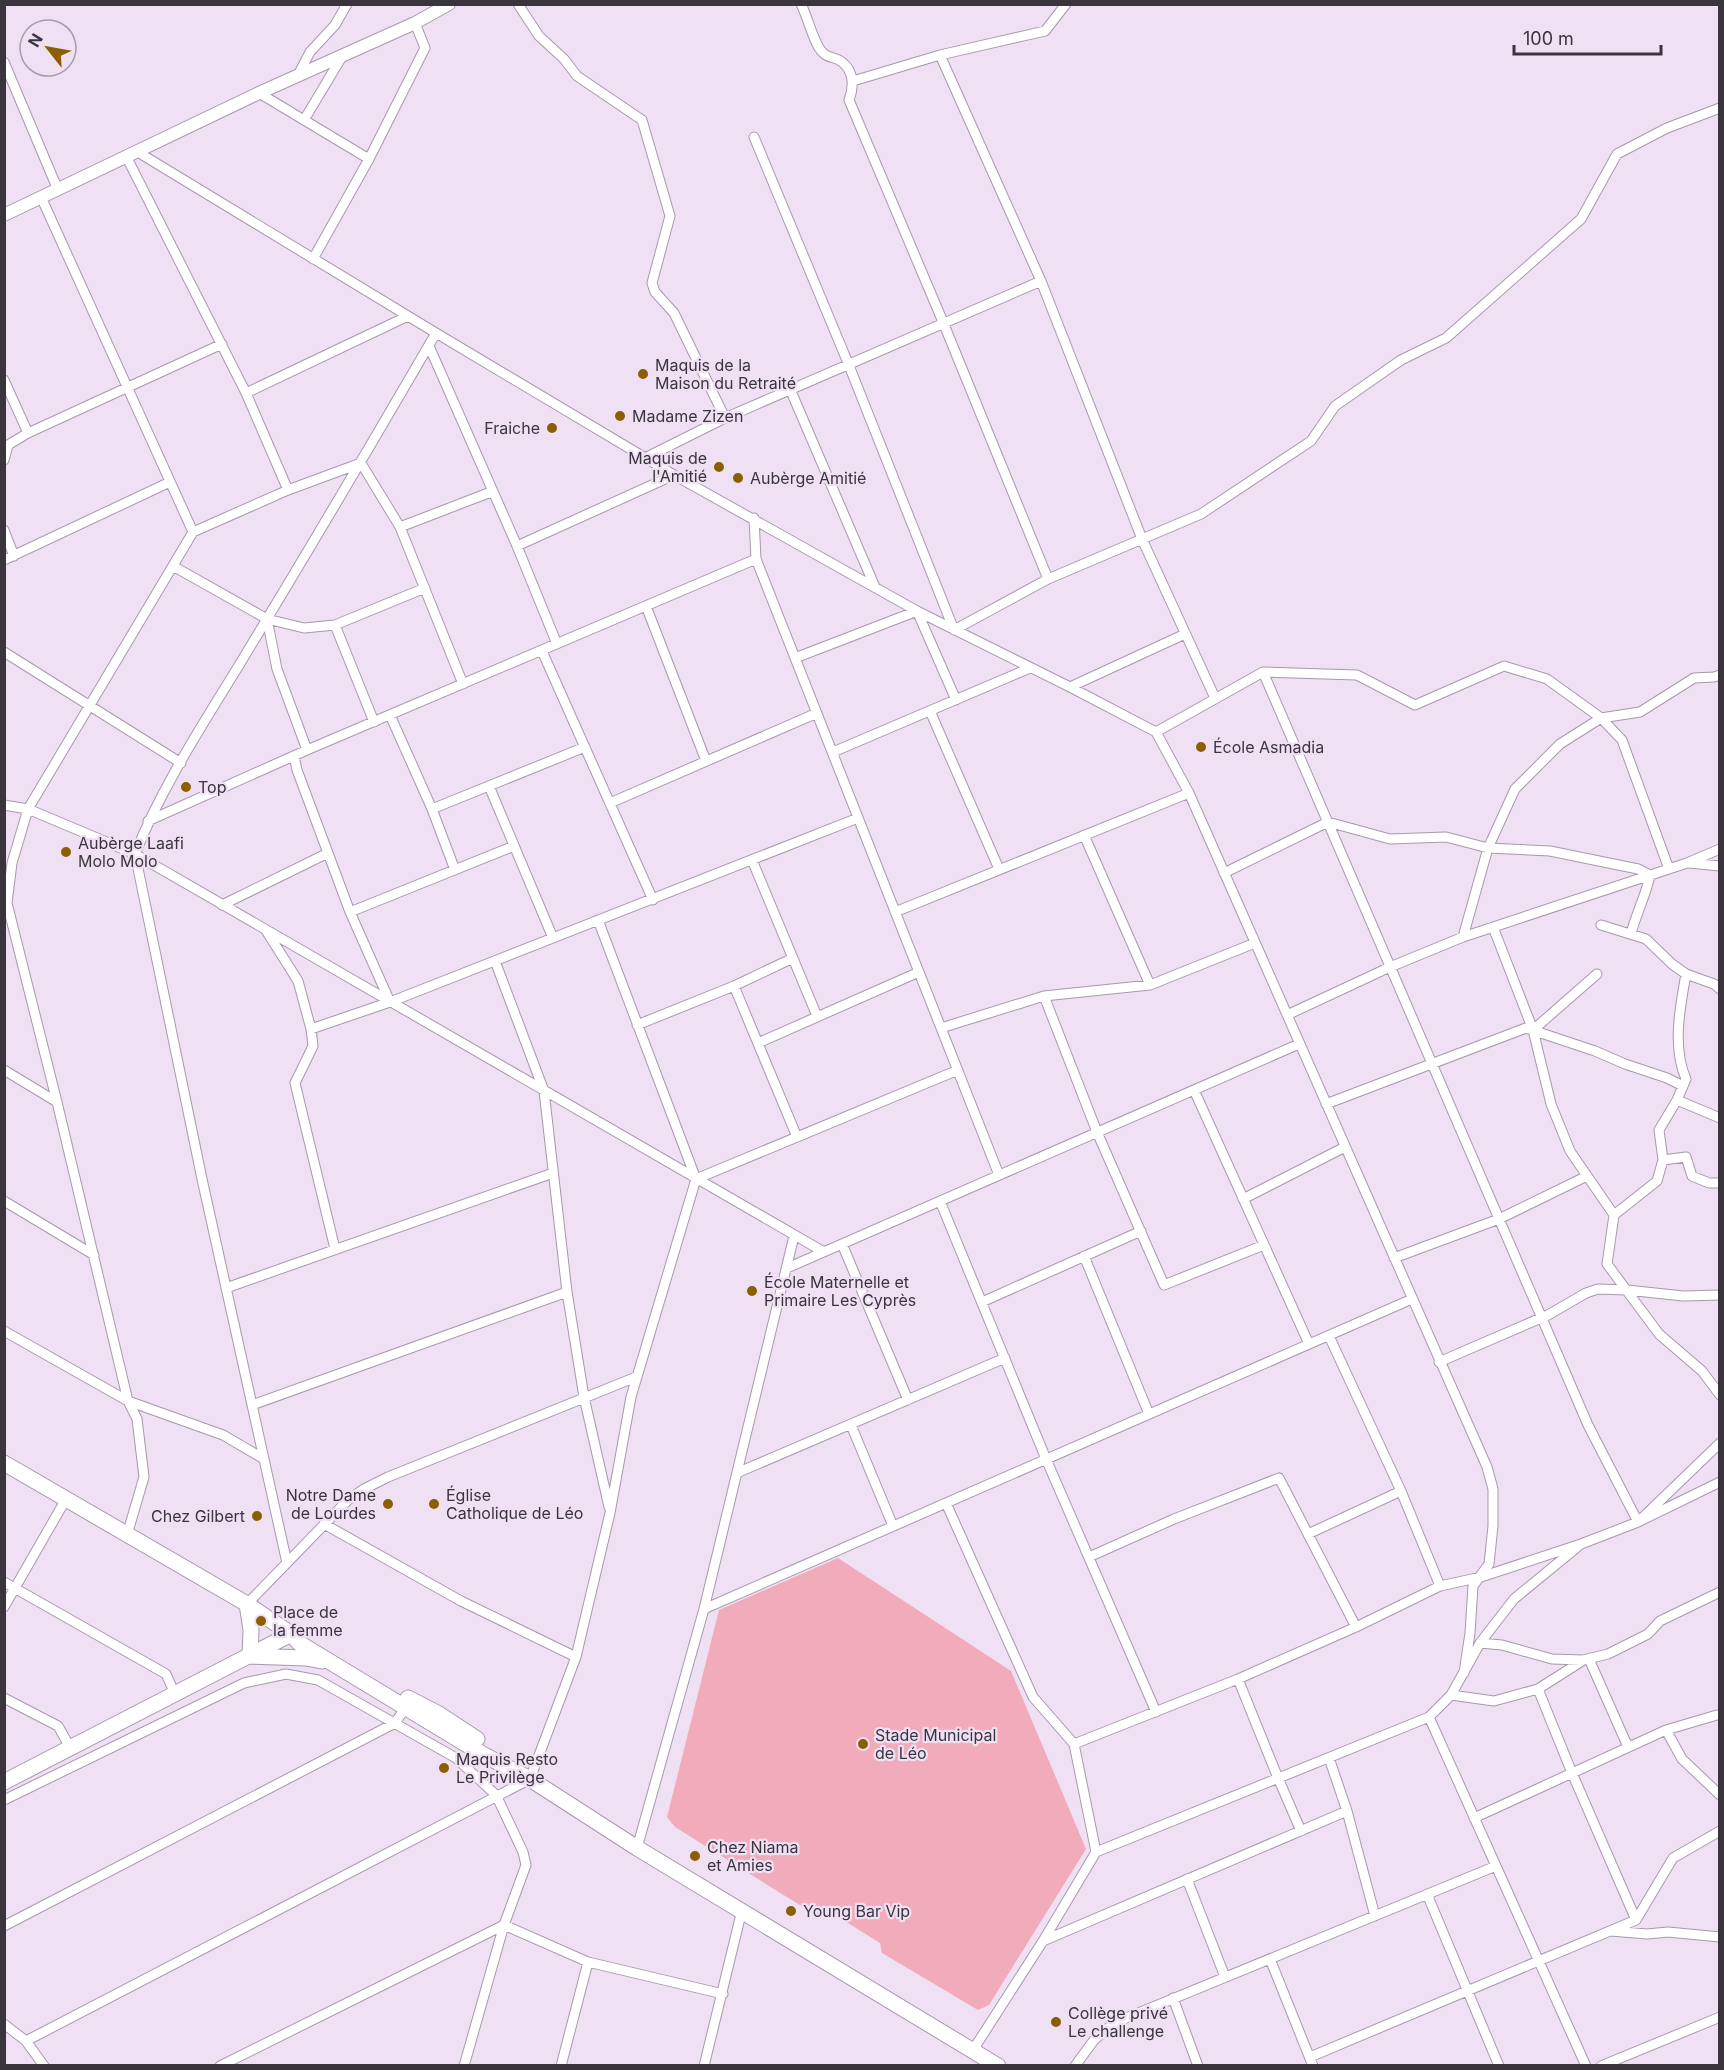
<svg xmlns="http://www.w3.org/2000/svg" width="1724" height="2070" font-family="Inter,sans-serif">
	<style>
		.green { fill: #f2abba }
		.lines { fill: none; stroke-linecap: round; stroke-linejoin: round }
		.minor-casing { stroke: #a799ac; stroke-width: 11 }
		.tertiary-casing { stroke: #a799ac; stroke-width: 14 }
		.primary-casing { stroke: #a799ac; stroke-width: 17 }
		.minor { stroke: #fff; stroke-width: 9 }
		.tertiary { stroke: #fff; stroke-width: 12 }
		.primary { stroke: #fff; stroke-width: 15 }
		.poi-dot { fill: #8b5e01; stroke: #efe0f4; stroke-width: 2 }
		.labels { text-anchor: middle; dominant-baseline: central; stroke-width: 4.5; stroke-linejoin: round; paint-order: stroke }
		.poi-label { font-size: 16px; fill: #3a353d; stroke: #efe0f4; text-anchor: start }
	</style>
	<rect width="100%" height="100%" fill="#efe0f4"/>
	<path class="green" d="M838,1558L1011,1671L1086,1849L989,2005L978,2010L882,1953L880,1943L824,1908L819,1917L675,1827L667,1817L719,1610Z"/>
	<g class="lines">
		<g class="minor-casing">
			<path id="minor" d="M518,4L539,36L564,59L577,76L642,120L670,216L652,283L655,292L674,313L725,418
				M801,4C808,18 811,34 819,48C827,60 833,55 842,62C854,71 854,87 849,100L943,322L1048,579
				M940,55L1041,281L1142,539L1215,698
				M4,62L58,190
				M298,75L310,52L335,25L347,4
				M853,81L940,55L1045,31L1066,4
				M259,93L369,159
				M304,120L343,55
				M754,137L848,363L954,630L1048,579L1201,514L1311,441L1335,406L1401,360L1446,338L1581,219L1617,154L1667,128L1720,108
				M136,151L436,333L674,475L917,611L1070,687L1156,732L1189,793L1487,1467L1493,1489V1526L1489,1564L1473,1586L1470,1633L1464,1673
				M126,156L246,393L288,490
				M41,197L193,532
				M313,259L369,159L425,48L415,23
				M429,346L517,546L557,644
				M4,380L28,433
				M790,389L875,587
				M246,393L408,316
				M645,458L725,418L1041,281
				M4,460L8,445L28,433L222,344
				M754,518L756,559L999,1175
				M400,527L491,492
				M4,530L14,556
				M517,546L674,475
				M4,560L170,482
				M173,566L267,619L304,628L335,625L425,588
				M646,606L706,761
				M267,619L277,669L307,750
				M335,625L374,722
				M542,651L653,900
				M4,652L181,763
				M795,658L917,611L956,700
				M1263,672L1588,1425L1638,1522L1720,1443
				M1070,687L1185,634
				M930,711L999,869
				M390,715L432,809L455,870
				M1156,732L1263,672L1357,675L1415,705L1504,666L1547,679L1601,718L1622,740L1669,869
				M833,752L1030,668
				M294,756L297,770L350,912L390,1002
				M489,786L553,938
				M610,803L817,713
				M4,805L28,809L135,854L824,1252
				M432,809L585,747
				M148,821L307,750L756,559
				M1084,835L1150,985
				M752,860L817,1016
				M1689,863L1720,866
				M1224,873L1328,822L1390,839L1446,837L1488,848L1550,851L1638,869L1650,875C1646,896 1636,913 1631,934
				M222,905L328,853
				M350,912L514,846
				M895,912L1189,793
				M1601,925L1646,939L1672,964L1686,974L1714,984L1720,989
				M1493,927L1533,1030L1551,1104L1570,1151L1614,1215L1607,1264L1659,1334L1702,1371L1720,1395
				M267,932L298,981L311,1029L313,1046L295,1083L335,1249
				M1463,937L1488,848L1515,789L1560,744L1601,718L1640,712L1694,678L1714,677L1720,675
				M495,961L544,1091L567,1292L584,1397L609,1507
				M734,986L797,1137
				M1044,996L1097,1132L1164,1285L1264,1245
				M1287,1015L1390,967L1463,937L1687,863L1720,849
				M637,1025L734,986L793,958
				M941,1028L1044,996L1150,985L1255,943
				M311,1029L390,1002L858,818
				M1533,1030L1597,974
				M758,1043L919,972
				M4,1070L57,1102
				M1194,1090L1309,1344
				M1677,1100L1720,1118
				M1326,1104L1526,1028L1595,1051L1625,1064L1667,1078L1683,1086
				M1663,1160L1686,1157L1692,1176L1709,1183H1720
				M696,1179L958,1070
				M1243,1199L1345,1147
				M4,1201L94,1255
				M940,1201L1046,1459L1156,1712
				M1614,1215L1657,1181L1663,1160L1659,1130L1677,1100L1686,1079C1672,1048 1680,1007 1686,974
				M842,1244L908,1400
				M1084,1256L1149,1414
				M1394,1258L1499,1219L1587,1176
				M787,1268L1299,1044
				M226,1288L553,1173
				M982,1302L1141,1231
				M4,1331L128,1401L223,1435L264,1459
				M1329,1336L1401,1491L1440,1586
				M1439,1362L1548,1315L1586,1293L1598,1289L1627,1290L1683,1296L1720,1295
				M252,1405L567,1292
				M851,1425L893,1526
				M739,1472L1005,1358
				M946,1503L1033,1697L1074,1744L1096,1852
				M324,1524L461,1601L576,1657
				M1308,1534L1401,1491
				M127,1535L144,1477L137,1419L128,1401L57,1102L7,903L12,863L28,809L193,532L288,490L361,463L400,527L463,684
				M1089,1557L1174,1519L1279,1478L1356,1627
				M287,1563L202,1179L135,854C164,781 210,714 250,647C313,543 375,438 436,333
				M4,1582L166,1674L175,1694
				M247,1604L348,1500L364,1489L388,1477L636,1377
				M4,1607L66,1499
				M704,1609L1412,1299
				M1480,1643L1502,1645L1552,1659L1583,1660L1608,1654L1648,1634L1660,1621L1720,1592
				M1589,1659L1628,1747
				M1238,1679L1278,1778L1301,1831
				M1538,1689L1572,1773L1636,1920
				M1451,1695L1494,1701L1538,1689L1582,1661
				M4,1698L58,1726L71,1749
				M1429,1717L1586,2066
				M1666,1730L1682,1759L1720,1795
				M1074,1744L1238,1679L1356,1627L1440,1586L1481,1577L1581,1544L1638,1522L1720,1482
				M1329,1758L1347,1811L1375,1916
				M4,1800L244,1683L286,1674L318,1680L456,1758L496,1795L523,1852L526,1865L504,1925L464,2066
				M1474,1818L1666,1730L1717,1715
				M637,1848L704,1609L794,1236
				M1187,1879L1225,1977
				M1427,1894L1499,2066
				M4,1926L395,1723L408,1704
				M1611,1931L1647,1934L1668,1932L1720,1937
				M1043,1941L1347,1811
				M1270,1959L1313,2066
				M1173,1998L1198,2066
				M4,2024L26,2041L44,2066
				M26,2041L530,1779L576,1657L610,1513L631,1397L696,1179L598,920
				M973,2050L1043,1941L1096,1852L1429,1717L1451,1695L1480,1643L1514,1599L1581,1544
				M1310,2057L1636,1920L1673,1858L1720,1831
				M220,2066L504,1925L588,1962L723,1994
				M561,2066L588,1962
				M704,2066L742,1910
				M1075,2066L1094,2040L1114,2023L1496,1866
				M1601,2066L1720,2017"/>
		</g>
		<g class="tertiary-casing">
			<path id="tertiary" d="M4,215L259,93L415,23L449,4"/>
		</g>
		<g class="primary-casing">
			<path id="primary" d="M4,1463L247,1604L291,1634L299,1643L484,1755L530,1779L637,1848L998,2066
				M247,1604L251,1630L250,1656L306,1658L322,1661
				M408,1698L439,1714L477,1739
				M4,1782L291,1634L298,1636"/>
		</g>
		<use href="#minor" class="minor"/>
		<use href="#tertiary" class="tertiary"/>
		<use href="#primary" class="primary"/>
	</g>
	<g class="poi-dot">
		<circle cx="643" cy="374" r="6"/>
		<circle cx="620" cy="416" r="6"/>
		<circle cx="552" cy="428" r="6"/>
		<circle cx="719" cy="467" r="6"/>
		<circle cx="738" cy="478" r="6"/>
		<circle cx="1201" cy="747" r="6"/>
		<circle cx="186" cy="787" r="6"/>
		<circle cx="66" cy="852" r="6"/>
		<circle cx="752" cy="1291" r="6"/>
		<circle cx="388" cy="1504" r="6"/>
		<circle cx="434" cy="1504" r="6"/>
		<circle cx="257" cy="1516" r="6"/>
		<circle cx="261" cy="1621" r="6"/>
		<circle cx="863" cy="1744" r="6"/>
		<circle cx="444" cy="1768" r="6"/>
		<circle cx="695" cy="1856" r="6"/>
		<circle cx="791" cy="1911" r="6"/>
		<circle cx="1056" cy="2022" r="6"/>
	</g>
	<g class="labels">
		<g class="poi-label">
			<text x="655" y="365">Maquis de la<tspan x="655" dy="18">Maison du Retraité</tspan></text>
			<text x="632" y="416">Madame Zizen</text>
			<text x="540" y="428" text-anchor="end">Fraiche</text>
			<text x="707" y="458" text-anchor="end">Maquis de<tspan x="707" dy="18">l'Amitié</tspan></text>
			<text x="750" y="478">Aubèrge Amitié</text>
			<text x="1213" y="747">École Asmadia</text>
			<text x="198" y="787">Top</text>
			<text x="78" y="843">Aubèrge Laafi<tspan x="78" dy="18">Molo Molo</tspan></text>
			<text x="764" y="1282">École Maternelle et<tspan x="764" dy="18">Primaire Les Cyprès</tspan></text>
			<text x="376" y="1495" text-anchor="end">Notre Dame<tspan x="376" dy="18">de Lourdes</tspan></text>
			<text x="446" y="1495">Église<tspan x="446" dy="18">Catholique de Léo</tspan></text>
			<text x="245" y="1516" text-anchor="end">Chez Gilbert</text>
			<text x="273" y="1612">Place de<tspan x="273" dy="18">la femme</tspan></text>
			<text x="875" y="1735">Stade Municipal<tspan x="875" dy="18">de Léo</tspan></text>
			<text x="456" y="1759">Maquis Resto<tspan x="456" dy="18">Le Privilège</tspan></text>
			<text x="707" y="1847">Chez Niama<tspan x="707" dy="18">et Amies</tspan></text>
			<text x="803" y="1911">Young Bar Vip</text>
			<text x="1068" y="2013">Collège privé<tspan x="1068" dy="18">Le challenge</tspan></text>
		</g>
	</g>
	<rect width="1724" height="2070" fill="none" stroke="#3a353d" stroke-width="12"/>
	<g transform="translate(48 48) rotate(301)"><circle r="28" fill="#efe0f4" stroke="#a79cab" stroke-width="1.5"/>
	<path d="M0-4.5L10 22L0 15L-10 22Z" fill="#8b5e01"/>
	<text y="-9" font-size="16" font-weight="bold" text-anchor="middle" fill="#3a353d">N</text>
	</g>
	<path d="M1514 45v9h147v-9" fill="none" stroke="#3a353d" stroke-width="3"/>
	<text x="1523" y="45" font-size="18" fill="#3a353d" stroke="#efe0f4" stroke-width="4.5" paint-order="stroke">100 m</text>
</svg>
